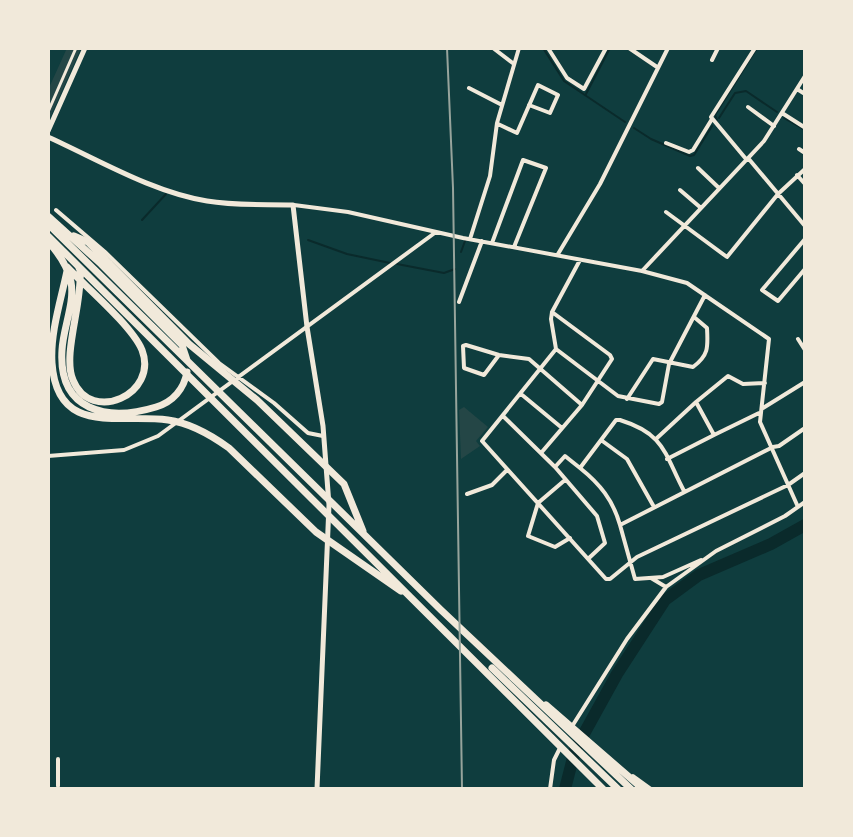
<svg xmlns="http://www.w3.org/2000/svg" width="853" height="837" font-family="Roboto,sans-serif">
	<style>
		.green { fill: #244646 }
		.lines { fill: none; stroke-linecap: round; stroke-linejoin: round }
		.stream { stroke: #0a2a2b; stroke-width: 2 }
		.river { stroke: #0a2a2b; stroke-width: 12 }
		.pedestrian { stroke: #f1e9da; stroke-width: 3 }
		.minor { stroke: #f1e9da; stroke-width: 4 }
		.tertiary { stroke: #f1e9da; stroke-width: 5 }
		.trunk { stroke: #f1e9da; stroke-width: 7 }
		.rail { stroke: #97a49c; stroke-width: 2 }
	</style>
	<rect width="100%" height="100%" fill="#0f3d3e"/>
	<path class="green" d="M67,48H81L48,122V90Z
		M464,407L488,427L476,441L480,446L461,459L459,410Z"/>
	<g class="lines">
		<path class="stream" d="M543,48L564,81L625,122
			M586,94L610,48
			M719,118L735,93L746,91L777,112
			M784,118L805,130
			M717,120L715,115L757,48
			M634,128L651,139L690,156L694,155L712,126
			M142,220L166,194
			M308,240L347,254L390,263
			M461,252L465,241
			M397,264L444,273L455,269"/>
		<path class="river" d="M565,789L575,750L617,674L665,600L699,575L771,544L805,525"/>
		<path class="pedestrian" d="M48,112L76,48"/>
		<path class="minor" d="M493,48L514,64
			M548,48L567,78L584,89L606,48
			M629,48L657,67
			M712,60L718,48
			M469,88L502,105
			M797,89L805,94
			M748,107L774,126
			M782,113L804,127
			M498,124L517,133L538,85L558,95L550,113L529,105
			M666,143L689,152L693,150L712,119
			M799,149L805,153
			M748,158L805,226
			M746,159L711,117L755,48
			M698,168L719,188
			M797,175L805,184
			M680,190L701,208
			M294,205L348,212L463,238L642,271L687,283L769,339L760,422L798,507
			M56,210L105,252L219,363L274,403L308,433L323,436
			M666,212L727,257L778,194L805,169
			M470,239L490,176L497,123L519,48
			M805,239L762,290L778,301L805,269
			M492,243L523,160L546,168L514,247
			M558,254L600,184L668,48
			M580,260L552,312L551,319L556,349L482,441L606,579H610L637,557L788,485L805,473
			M642,271L764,141L805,76
			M459,302L482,241
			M798,339L805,350
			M556,349L618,396L659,404L662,402L669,364L705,295
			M499,355L484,375L464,368L463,346L466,345L499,355L529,359L582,405
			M521,394L562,428
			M627,399L653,359L693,367C709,355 708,347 707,328L694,317
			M696,402L728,376L743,384L765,383
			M763,408L805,382
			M503,416L555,467L597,516L605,543L589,558
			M657,438L696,402L714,435L759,413
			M601,440L627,459L654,507
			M541,453L582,405L612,359L610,355L552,312
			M48,456L124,450L158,436L436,232
			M667,459L714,435
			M555,467L565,456L580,468
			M565,480L538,503L528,536L555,547L570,538
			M684,491C664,453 665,434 620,420H616L580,468C600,484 613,500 620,525L773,447L779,446L805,428
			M467,494L492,485L507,470
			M620,525L635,579L663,577L701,560
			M651,578L666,587
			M571,728L627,639L666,587L716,551L785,516L805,502
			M633,776L651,789
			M58,786V759
			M550,789L554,760L561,746"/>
		<path class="tertiary" d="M48,131L85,48
			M48,137C99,160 152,192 207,201C236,206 265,204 293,205L307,327L323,426L329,505L317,789"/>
		<path class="trunk" d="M48,216L101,264L182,345L187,360
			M48,224L441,610L631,789
			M48,236L603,789
			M74,236L88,242L189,344L257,400L344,484L363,531
			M50,244C59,254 68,268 71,282C75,303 63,328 62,350C58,411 107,422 156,407C173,402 184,389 187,372
			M67,267C86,287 132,326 142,350C159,394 91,425 73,380C62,355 83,302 80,270L79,268
			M67,271C61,300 50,333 52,363C57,437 119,413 168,420C191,423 211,435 229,448L316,532L401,591
			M492,668L618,789
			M546,705L643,789"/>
		<path class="rail" d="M447,48L453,188L462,789"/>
	</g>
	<rect width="853" height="837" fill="none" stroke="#f1e9da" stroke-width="100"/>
</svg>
